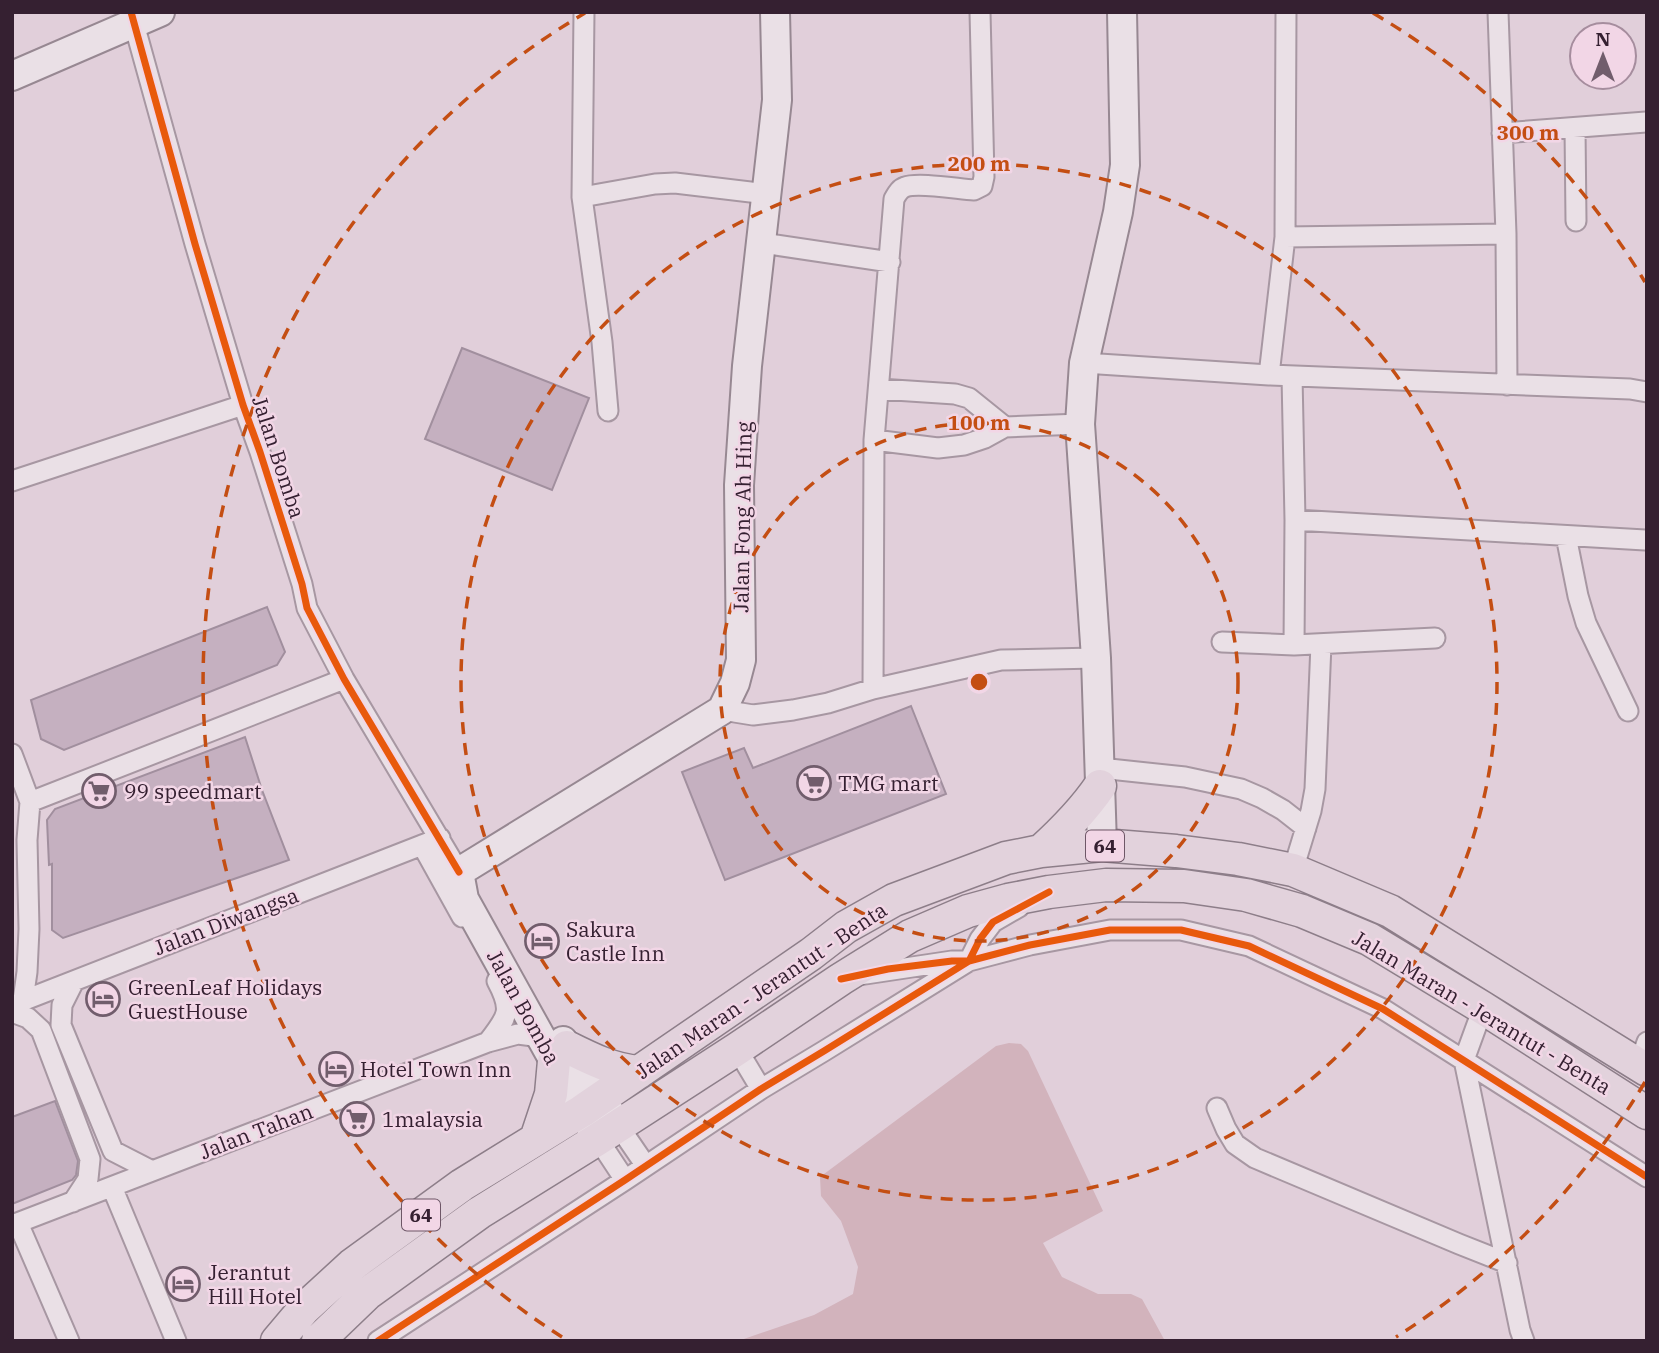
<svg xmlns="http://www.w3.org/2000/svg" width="1659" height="1353" font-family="'IBM Plex Serif',serif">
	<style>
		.green { fill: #d2b3bc }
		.building { fill: #c5b0c0; stroke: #a18f9e; stroke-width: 2 }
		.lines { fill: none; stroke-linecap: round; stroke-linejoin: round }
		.street-casing { stroke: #a797a2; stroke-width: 23 }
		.secondary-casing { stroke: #978892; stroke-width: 32 }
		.primary-casing { stroke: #8d7e89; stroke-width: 35 }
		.street { stroke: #eae0e6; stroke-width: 19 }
		.secondary { stroke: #eae0e6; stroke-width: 28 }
		.primary { stroke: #e2d2dc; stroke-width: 32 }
		.cycleway-casing { stroke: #f2d6e6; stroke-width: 11 }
		.cycleway { stroke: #e8590c; stroke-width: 7 }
		.ring { fill: none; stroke: #c44e13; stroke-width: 3.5; stroke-dasharray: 12 9 }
		.labels { text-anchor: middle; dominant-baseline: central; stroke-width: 5; stroke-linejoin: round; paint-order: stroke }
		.shield { fill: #f2d6e6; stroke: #6e5767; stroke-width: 2 }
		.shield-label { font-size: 19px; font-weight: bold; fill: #352031 }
		.street-label { font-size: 21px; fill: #352031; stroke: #f2d6e6 }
		.poi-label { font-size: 21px; fill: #352031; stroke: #f2d6e6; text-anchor: start }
		.centre { fill: #c44e13; stroke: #f2d6e6; stroke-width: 3.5 }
		.ring-label { font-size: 21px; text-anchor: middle; font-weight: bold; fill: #c44e13; stroke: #f2d6e6; stroke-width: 5; stroke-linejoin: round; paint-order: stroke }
	</style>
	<rect width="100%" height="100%" fill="#e1cfda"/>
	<path class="green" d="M1009,1043L1021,1044L1028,1051L1103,1211L1043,1243L1062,1277L1098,1294H1131L1142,1299L1165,1341H738L814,1315L853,1294L858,1267L841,1221L821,1196L820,1177L996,1046Z"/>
	<path class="building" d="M462,348L589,398L552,490L425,439Z
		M267,607L285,652L277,665L64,750L41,739L31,700Z
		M911,706L946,794L725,880L682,772L744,748L753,768Z
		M245,737L262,790L289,860L63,938L52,930V864L49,865L47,820L55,809Z
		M55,1101L78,1161L76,1175L72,1180L12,1204V1117Z"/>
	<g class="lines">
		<g class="street-casing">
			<path id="street" d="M584,12L582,197L602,342L608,411
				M1498,12L1506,234L1507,385
				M131,13L195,244L243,405L260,452L302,584L307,608L344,679L459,872
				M1575,128L1576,221
				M1502,133L1646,122
				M582,197L655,184L675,183L767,194
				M1285,237L1506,234
				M762,243L890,262
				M1084,363L1269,375L1630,389L1647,392
				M1269,375L1285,237L1286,12
				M1292,376L1295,520L1294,645L1435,638
				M879,389L955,394L969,398L1005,427
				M874,440L938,448L964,445L985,438L1005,427L1080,424
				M12,481L243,405
				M1295,520L1645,540
				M1566,536L1578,596L1586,623L1628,711
				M1222,642L1294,645
				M873,689L874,440L894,199C897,194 899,189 905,187C918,182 958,189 974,190L982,186L984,177L980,12
				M722,710L753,715L793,710L828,703L873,689L1001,660L1096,658
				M12,754L30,802L27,840L29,929L27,972L23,1000
				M1100,768L1185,777L1241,789L1262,798L1283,810L1306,828
				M30,802L344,679
				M422,845L462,917
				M1293,870L1311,811L1315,789L1321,644
				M859,975L952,961H969L1030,945L1110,930H1181L1249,946L1383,1009L1647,1177
				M74,981L62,1005L61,1025L82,1076L113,1151L152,1171
				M12,1005L440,838
				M1483,1008L1464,1060L1520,1330L1524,1341
				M12,1012L28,1018L41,1030L90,1159L88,1179L73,1202
				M488,1042C508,1016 513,1011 497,981
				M737,1049L761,1089
				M1639,1065L1647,1042
				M1217,1108L1226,1129L1235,1144L1255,1158L1459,1244L1507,1263
				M618,1125L646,1166
				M598,1139L625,1180
				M112,1187L176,1341
				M18,1223L69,1341
				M12,1225L488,1042L518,1034L541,1037
				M378,1341L625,1180L761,1089L824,1051L969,961L980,939L993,922L1019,907"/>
		</g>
		<g class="secondary-casing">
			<path id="secondary" d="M12,76L160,12
				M1102,845L1096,658L1080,424L1084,363L1118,212L1125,165L1122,12
				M459,872L722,710L735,683L741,660L739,485L747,366L777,100L775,12
				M459,872L464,899L593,1131
				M563,1041L618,1125"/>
		</g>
		<g class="primary-casing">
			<path id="primary" d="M1041,851C1063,831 1083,811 1100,786
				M567,1047C591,1059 613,1070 639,1072
				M536,1139L551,1094L554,1061
				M277,1341L304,1309L352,1265L462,1185L582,1111L811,954L846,927L894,900L1006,858L1041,851L1102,845L1176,851L1238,859L1293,870L1390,911L1647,1070
				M318,1341L368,1293L479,1213L598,1139L737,1049L841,979L910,936L968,911L1008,900L1049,892L1106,885L1184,886L1246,895L1302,911L1369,939L1483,1008L1647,1113"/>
		</g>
		<use href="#street" class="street"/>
		<use href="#secondary" class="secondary"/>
		<use href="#primary" class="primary"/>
		<g class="cycleway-casing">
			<path id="cycleway" d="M131,12L195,244L243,405L260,452L302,584L307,608L344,679L459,872
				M841,979L888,969L952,961H969L1030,945L1110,930H1181L1249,946L1383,1009L1647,1177
				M378,1341L625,1180L761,1089L824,1051L969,961L980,939L993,922L1049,892"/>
		</g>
		<use href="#cycleway" class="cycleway"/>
	</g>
	<g class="ring">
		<circle cx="979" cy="682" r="259"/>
		<circle cx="979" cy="682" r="518"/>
		<path d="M1645 1082A777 777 0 0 1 1396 1337M562 1337A777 777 0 0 1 585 13M1373 13A777 777 0 0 1 1645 282"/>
	</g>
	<defs>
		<g id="supermarket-ring" transform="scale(1.75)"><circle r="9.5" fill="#f2d6e6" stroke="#715d6c" stroke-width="1.5"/><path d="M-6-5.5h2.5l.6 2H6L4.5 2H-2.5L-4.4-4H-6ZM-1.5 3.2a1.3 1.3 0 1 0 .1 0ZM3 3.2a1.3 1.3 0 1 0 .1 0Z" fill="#715d6c"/></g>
		<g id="hotel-ring" transform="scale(1.75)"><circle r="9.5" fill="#f2d6e6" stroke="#715d6c" stroke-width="1.5"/><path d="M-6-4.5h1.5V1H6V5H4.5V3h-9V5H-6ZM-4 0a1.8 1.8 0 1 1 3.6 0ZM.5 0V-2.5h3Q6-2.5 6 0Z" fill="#715d6c"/></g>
	</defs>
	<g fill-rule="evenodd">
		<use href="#supermarket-ring" x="814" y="783"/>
		<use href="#supermarket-ring" x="99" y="791"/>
		<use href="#hotel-ring" x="542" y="941"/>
		<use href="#hotel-ring" x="103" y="999"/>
		<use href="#hotel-ring" x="336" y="1069"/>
		<use href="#supermarket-ring" x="357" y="1119"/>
		<use href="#hotel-ring" x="183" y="1284"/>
	</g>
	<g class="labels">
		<g class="shield">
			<rect x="1086" y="830.5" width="38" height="31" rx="5"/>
			<rect x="402" y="1199.5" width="38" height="31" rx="5"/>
		</g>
		<g class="shield-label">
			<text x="1105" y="846">64</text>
			<text x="421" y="1215">64</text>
		</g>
		<g class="street-label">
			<text transform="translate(279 457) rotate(72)">Jalan Bomba</text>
			<text transform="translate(742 517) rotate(-89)">Jalan Fong Ah Hing</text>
			<text transform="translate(226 921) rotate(-21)">Jalan Diwangsa</text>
			<text transform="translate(761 990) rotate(-34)">Jalan Maran - Jerantut - Benta</text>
			<text transform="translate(524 1007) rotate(61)">Jalan Bomba</text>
			<text transform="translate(1482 1012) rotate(31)">Jalan Maran - Jerantut - Benta</text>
			<text transform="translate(256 1131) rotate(-21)">Jalan Tahan</text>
		</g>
		<g class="poi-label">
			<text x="838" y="783">TMG mart</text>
			<text x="124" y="791">99 speedmart</text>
			<text x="566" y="929">Sakura<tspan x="566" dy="24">Castle Inn</tspan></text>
			<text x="128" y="987">GreenLeaf Holidays<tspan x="128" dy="24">GuestHouse</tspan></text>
			<text x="360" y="1069">Hotel Town Inn</text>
			<text x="382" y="1119">1malaysia</text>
			<text x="208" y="1272">Jerantut<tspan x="208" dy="24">Hill Hotel</tspan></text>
		</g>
	</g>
	<circle cx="979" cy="682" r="10" class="centre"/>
	<g class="ring-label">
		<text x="1528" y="140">300 m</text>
		<text x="979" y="171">200 m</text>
		<text x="979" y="430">100 m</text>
	</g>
	<rect width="1659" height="1353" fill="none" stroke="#352031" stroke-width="28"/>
	<g transform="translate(1603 56)"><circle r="33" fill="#f2d6e6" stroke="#a68d9e" stroke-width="2"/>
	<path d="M0-5L12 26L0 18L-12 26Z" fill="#715d6c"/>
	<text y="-10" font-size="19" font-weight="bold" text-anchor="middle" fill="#352031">N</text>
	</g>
</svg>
